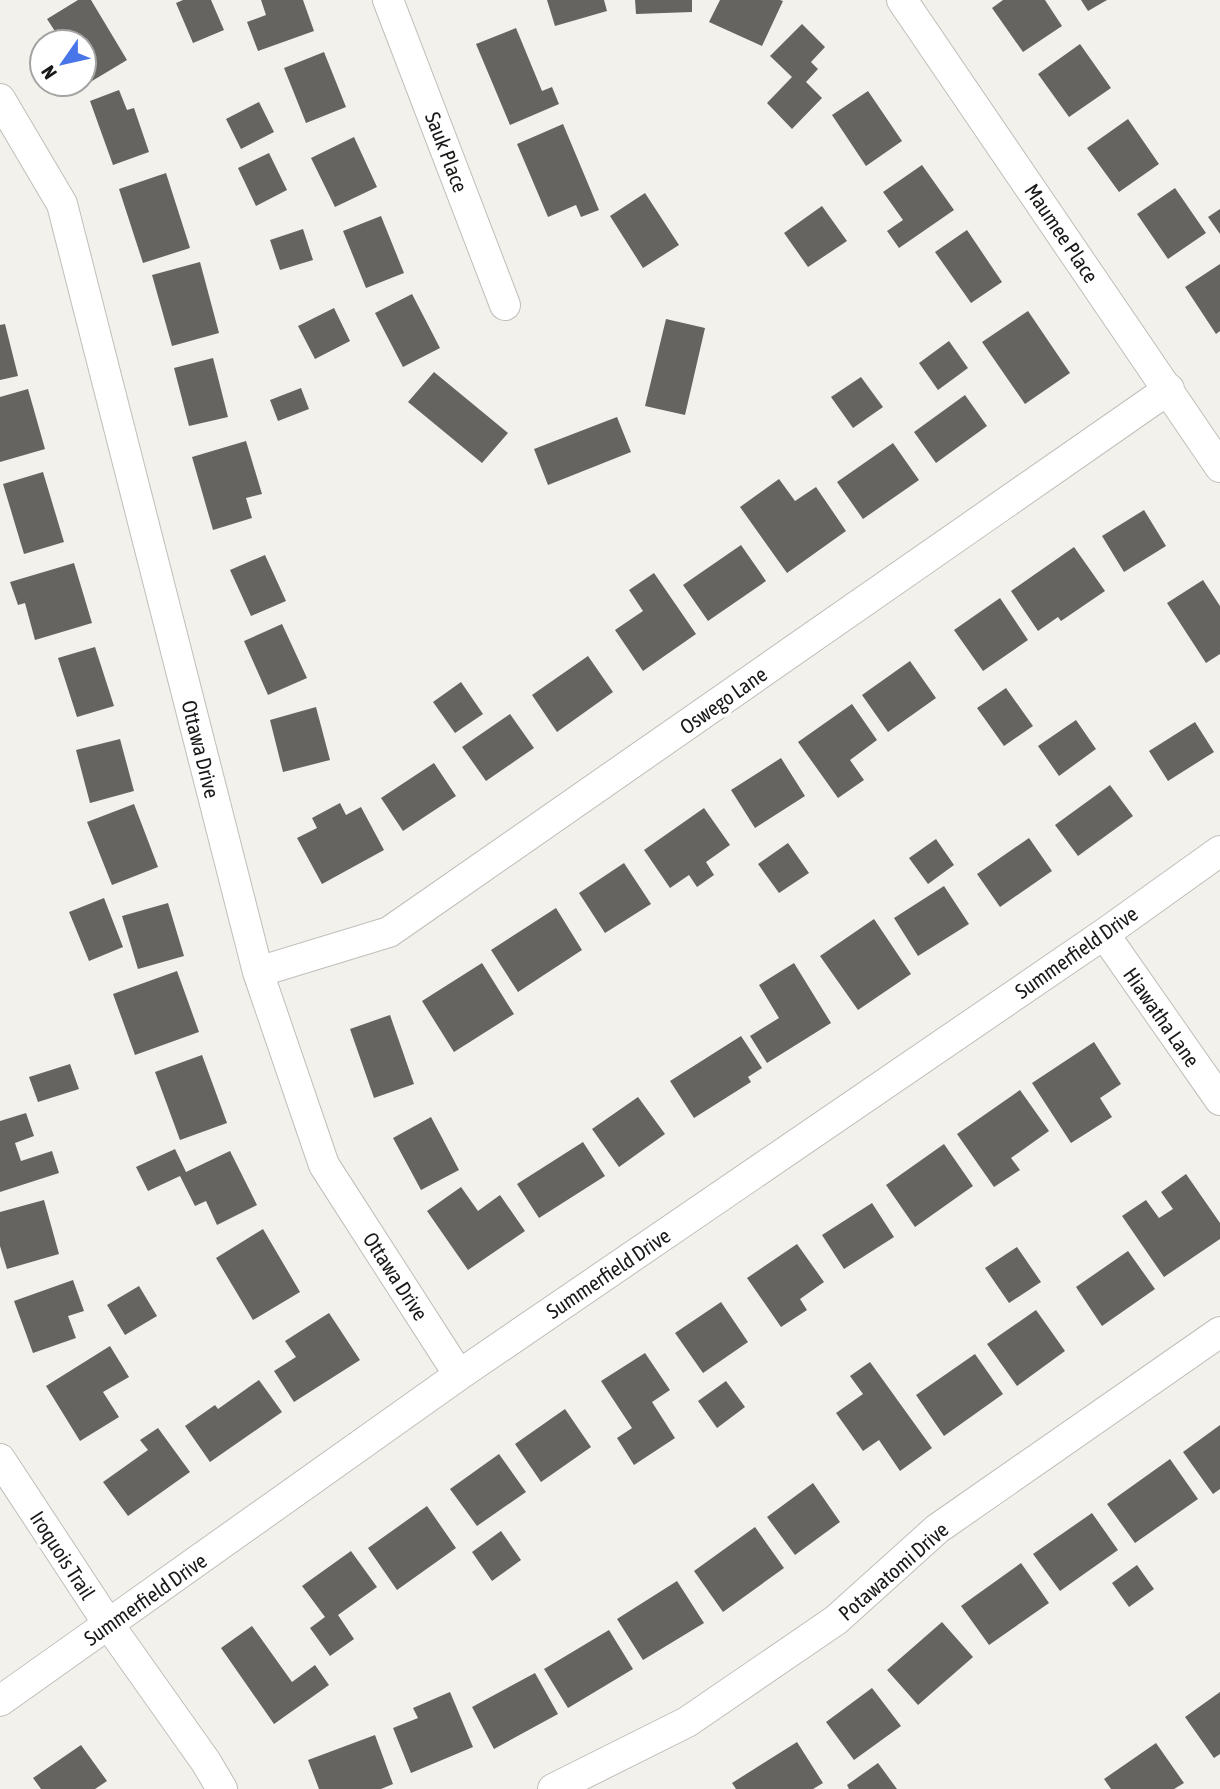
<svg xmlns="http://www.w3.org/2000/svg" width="1220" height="1789" font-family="'Asap Condensed',sans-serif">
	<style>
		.building { fill: #666460 }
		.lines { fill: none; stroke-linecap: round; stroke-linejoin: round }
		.minor-casing { stroke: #c0beb9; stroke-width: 32 }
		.minor { stroke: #fff; stroke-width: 30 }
		.labels { text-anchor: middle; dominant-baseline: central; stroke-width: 7; stroke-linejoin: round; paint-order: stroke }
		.street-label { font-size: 21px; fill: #191917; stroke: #fff }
	</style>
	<rect width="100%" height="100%" fill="#f3f1ec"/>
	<path class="building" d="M78,0H91L127,60L87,84L84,79V42H62L47,19Z
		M183,0H211L224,30L193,43L176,3Z
		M261,0H303L314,31L258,51L247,22L266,15Z
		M547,0H604L607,11L555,26Z
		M635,0H692V12L636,14Z
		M720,0H780L783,1L762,46L709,22Z
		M1003,0H1045L1062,26L1023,52L992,8Z
		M1081,0H1107L1088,11Z
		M802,24L825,47L811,62L818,69L806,82L822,98L792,129L767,103L792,77L770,56Z
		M516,28L542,91L552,87L559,104L510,125L476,44Z
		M1080,44L1111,88L1069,117L1038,74Z
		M324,52L346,107L306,123L284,68Z
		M119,90L127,110L134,108L149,152L113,165L90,101Z
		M868,91L902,141L866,166L832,115Z
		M259,102L274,132L241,149L226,119Z
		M1128,119L1159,164L1119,192L1087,148Z
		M563,124L599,210L581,217L576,205L548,217L517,144Z
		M354,137L377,187L335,207L311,158Z
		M269,153L287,190L256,206L238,168Z
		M922,165L954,210L899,248L887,231L903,220L883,192Z
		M166,173L190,248L143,263L119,189Z
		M1175,188L1206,233L1168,259L1137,214Z
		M645,193L679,245L643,268L610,216Z
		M822,206L847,241L808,267L784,233Z
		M1220,209V234L1208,217Z
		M381,216L404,273L366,288L343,231Z
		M303,229L313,260L280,270L270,240Z
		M967,230L1002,282L971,303L935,252Z
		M200,262L219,333L172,346L152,275Z
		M1220,264V331L1216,334L1185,287Z
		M412,294L440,348L403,367L375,313Z
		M334,308L350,341L315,359L298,326Z
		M1028,311L1070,373L1025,404L982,342Z
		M666,319L705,328L685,415L645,406Z
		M5,324L18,376L0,380V325Z
		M949,341L968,368L938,390L919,363Z
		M213,358L228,417L189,426L174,368Z
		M434,372L508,433L482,463L408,402Z
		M861,377L883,407L853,428L831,397Z
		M301,388L309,409L278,421L270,400Z
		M28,389L45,449L0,462V397Z
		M965,395L987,426L936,463L914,432Z
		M617,417L631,452L548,485L534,449Z
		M246,441L262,494L246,498L252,518L213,530L192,457Z
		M893,443L919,480L863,519L837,482Z
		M43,472L64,542L24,554L3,484Z
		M779,479L795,501L816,487L846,531L787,573L740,507Z
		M1144,510L1166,546L1124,572L1102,536Z
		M741,545L766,581L708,621L683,585Z
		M1074,547L1105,591L1061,621L1058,617L1038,631L1011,591Z
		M265,555L286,601L251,616L230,570Z
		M74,563L92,623L35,640L25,603L18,605L10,582Z
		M654,573L696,634L643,671L615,630L643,611L629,590Z
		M1203,580L1220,606V654L1206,663L1167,603Z
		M1000,598L1028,640L983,671L954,630Z
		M282,624L307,678L268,695L244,641Z
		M95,647L114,706L77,717L58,658Z
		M588,656L613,692L557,732L532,695Z
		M910,661L936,698L888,732L862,695Z
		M461,682L483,714L455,733L433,702Z
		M1006,688L1033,726L1004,746L977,708Z
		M852,704L877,740L850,760L864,780L838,798L798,742Z
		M316,707L330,760L283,772L270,720Z
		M510,714L534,748L486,781L462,747Z
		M1076,720L1096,749L1059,776L1038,746Z
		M1195,722L1214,752L1168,781L1149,751Z
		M120,739L134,791L90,803L76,750Z
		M781,758L805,796L755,828L731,790Z
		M434,763L456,796L403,831L381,798Z
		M1110,785L1133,816L1078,856L1055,825Z
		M340,803L346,815L361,807L384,850L322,884L297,838L317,828L312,818Z
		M134,804L158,867L112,885L87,822Z
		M704,808L730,845L706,862L714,875L697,887L689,875L670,888L644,850Z
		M1029,838L1052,871L1000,907L977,874Z
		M936,839L954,865L928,884L909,858Z
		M788,843L809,873L779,893L758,864Z
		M624,863L651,904L605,933L579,893Z
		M944,886L969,924L918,956L894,918Z
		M104,898L123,947L89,961L69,912Z
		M168,903L184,956L138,969L122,916Z
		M556,908L582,950L518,992L491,950Z
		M874,919L911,974L858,1010L820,956Z
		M482,963L514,1014L454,1052L422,1001Z
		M794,963L831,1023L767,1063L750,1036L779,1018L759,985Z
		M177,971L199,1032L135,1055L113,994Z
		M390,1015L414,1084L374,1098L350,1029Z
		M741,1036L762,1068L748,1077L751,1082L694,1118L670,1081Z
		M1094,1042L1121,1084L1100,1098L1112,1117L1071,1143L1032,1083Z
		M202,1055L227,1123L180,1140L155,1072Z
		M70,1064L79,1089L38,1102L29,1077Z
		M1020,1090L1049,1131L1011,1158L1020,1170L994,1187L957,1134Z
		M638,1097L665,1134L619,1167L592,1129Z
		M26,1113L34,1136L15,1143L21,1161L52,1151L59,1173L0,1192V1121Z
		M431,1117L459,1170L421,1190L393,1138Z
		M583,1142L605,1176L539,1218L517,1184Z
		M944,1144L973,1186L915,1227L886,1185Z
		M175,1149L186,1172L230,1151L257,1205L217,1225L206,1201L195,1206L180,1176L148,1191L136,1167Z
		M1186,1174L1220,1223V1239L1164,1277L1122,1216L1146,1200L1159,1218L1173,1209L1161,1192Z
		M461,1187L478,1211L500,1195L525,1231L468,1270L427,1211Z
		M44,1200L59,1254L7,1269L0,1246V1212Z
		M872,1203L894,1237L844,1269L822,1235Z
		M263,1229L300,1292L253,1320L216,1258Z
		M797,1244L824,1282L800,1299L807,1310L781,1327L747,1278Z
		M1017,1247L1041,1282L1009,1303L985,1268Z
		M1128,1251L1155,1289L1102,1326L1076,1287Z
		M73,1280L84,1311L68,1316L76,1338L33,1353L14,1301Z
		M139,1286L157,1316L125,1335L107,1305Z
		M721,1302L748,1342L703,1373L675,1333Z
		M1036,1310L1065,1351L1017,1386L987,1344Z
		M329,1313L360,1360L294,1402L274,1371L296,1357L285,1341Z
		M110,1346L129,1377L103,1392L119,1417L80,1441L46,1386Z
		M645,1353L670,1390L652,1402L675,1438L634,1465L617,1438L632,1428L601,1381Z
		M975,1354L1003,1394L944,1436L916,1395Z
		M870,1362L932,1448L900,1471L879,1440L863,1451L836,1413L863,1394L850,1376Z
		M259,1380L282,1412L210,1462L185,1426L215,1405L218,1409Z
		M726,1381L745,1407L717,1428L698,1401Z
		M565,1409L591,1447L541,1482L515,1444Z
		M1220,1425V1489L1213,1494L1183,1452Z
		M158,1428L190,1472L128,1516L103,1482L148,1450L140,1440Z
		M499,1454L526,1492L477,1526L450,1489Z
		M1170,1459L1198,1499L1135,1543L1107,1504Z
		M813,1483L840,1522L795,1555L767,1517Z
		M427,1506L456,1548L397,1590L368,1548Z
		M1092,1513L1118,1550L1060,1591L1033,1554Z
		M755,1527L784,1568L723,1612L694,1571Z
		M501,1531L521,1560L492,1581L472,1552Z
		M351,1551L377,1587L338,1615L354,1639L330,1656L310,1628L325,1617L302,1586Z
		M1021,1563L1049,1603L989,1645L961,1606Z
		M1137,1565L1154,1589L1129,1607L1112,1583Z
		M677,1581L704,1623L643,1660L617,1619Z
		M942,1622L973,1657L918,1705L887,1670Z
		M252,1626L292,1682L315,1665L329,1685L274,1724L221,1648Z
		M609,1630L633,1669L568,1708L544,1669Z
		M535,1673L558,1714L494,1749L472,1707Z
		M872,1688L901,1726L854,1760L826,1722Z
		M450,1692L473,1747L411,1773L393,1728L418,1718L413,1708Z
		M1220,1692V1754L1214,1758L1185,1717Z
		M375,1735L393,1784L381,1789H319L308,1760Z
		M797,1742L823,1783L813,1789H736L732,1783Z
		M1156,1743L1184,1783L1174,1789H1111L1104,1779Z
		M81,1745L107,1781L95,1789H41L33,1778Z
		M878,1763L897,1789H849L847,1785Z"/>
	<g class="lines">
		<g class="minor-casing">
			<path id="minor" d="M388,0L505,305
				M902,0L1220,467
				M0,99L62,204L258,972L324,1165L459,1375
				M1104,934L1220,1100
				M258,972L389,932L1169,389
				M0,1459L109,1625L206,1762L222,1789
				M0,1701L459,1375L1104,934L1220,851
				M553,1789L687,1722L836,1620L937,1529L1220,1332"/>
		</g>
		<use href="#minor" class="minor"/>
	</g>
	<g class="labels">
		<g class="street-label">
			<text transform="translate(447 152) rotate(69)">Sauk Place</text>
			<text transform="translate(1062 233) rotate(56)">Maumee Place</text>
			<text transform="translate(723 700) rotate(-35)">Oswego Lane</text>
			<text transform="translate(201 749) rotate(76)">Ottawa Drive</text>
			<text transform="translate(1076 952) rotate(-35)">Summerfield Drive</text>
			<text transform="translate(1162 1017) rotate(55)">Hiawatha Lane</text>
			<text transform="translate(608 1273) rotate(-34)">Summerfield Drive</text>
			<text transform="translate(396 1276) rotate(57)">Ottawa Drive</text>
			<text transform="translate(63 1555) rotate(57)">Iroquois Trail</text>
			<text transform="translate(893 1571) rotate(-41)">Potawatomi Drive</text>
			<text transform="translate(145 1599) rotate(-35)">Summerfield Drive</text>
		</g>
	</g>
	<g transform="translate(63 63) rotate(236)"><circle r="33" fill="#ffffff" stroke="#a3a3a2" stroke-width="2"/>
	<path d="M0-5L12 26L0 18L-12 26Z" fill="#4875e7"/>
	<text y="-10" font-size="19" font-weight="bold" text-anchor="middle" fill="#191917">N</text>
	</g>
</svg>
